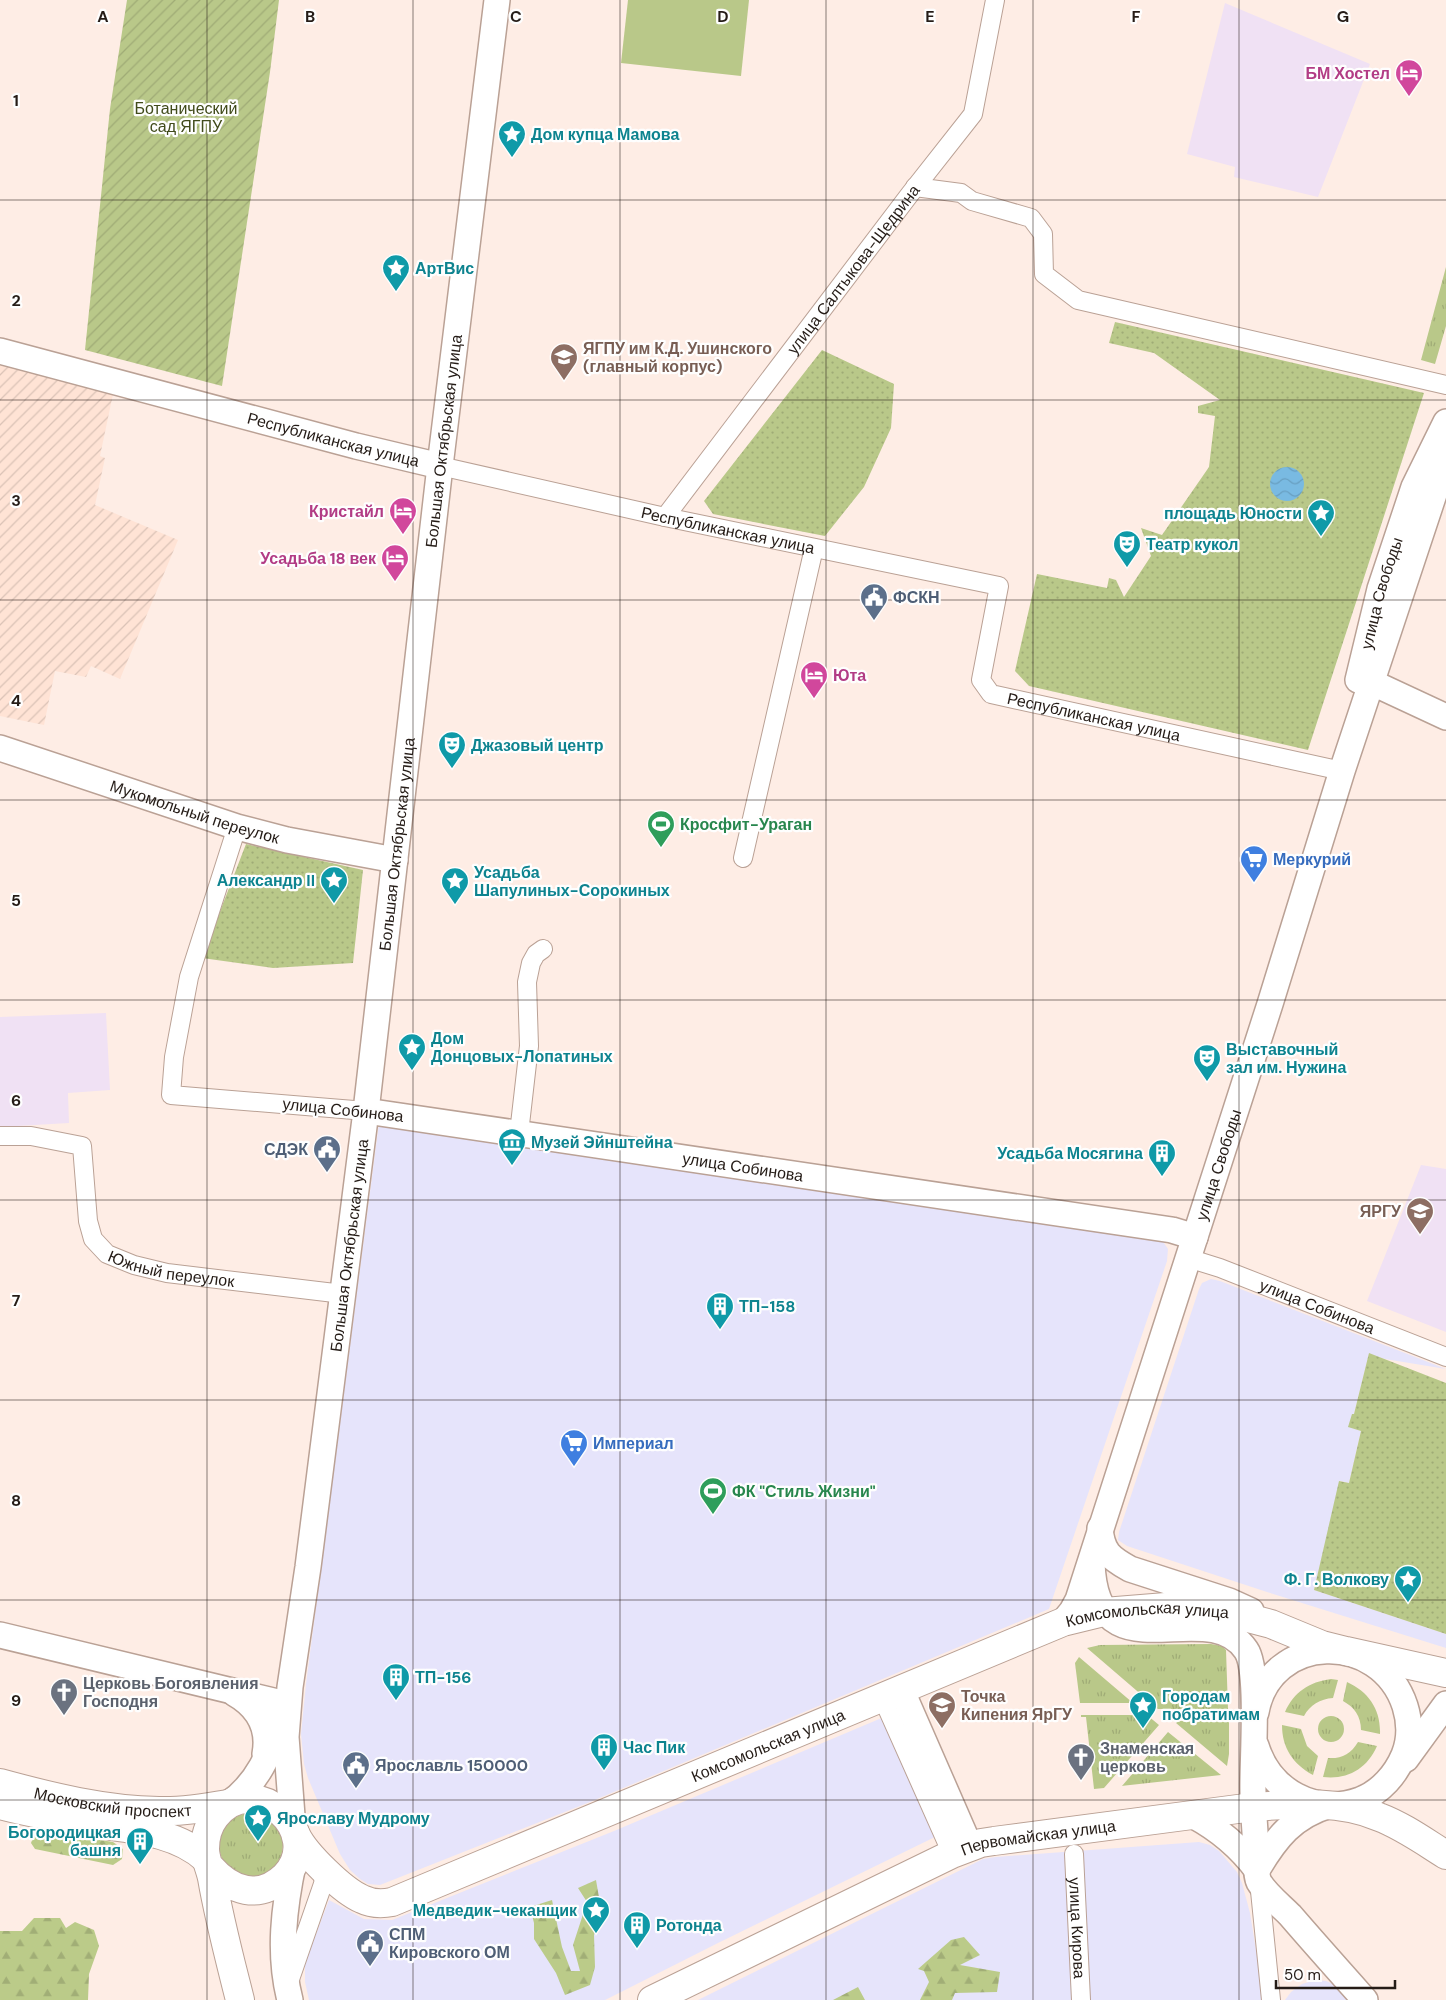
<svg xmlns="http://www.w3.org/2000/svg" width="1446" height="2000" font-family="'DM Sans',sans-serif">
	<style>
		.commercial { fill: #e6e4fb }
		.industrial { fill: url(#industrial-furrows) }
		.education { fill: #f0e1f4 }
		.grass { fill: url(#grass-tufts) }
		.forest { fill: url(#forest-firs) }
		.park { fill: url(#park-dots) }
		.garden { fill: url(#garden-furrows) }
		.pitch { fill: #b9c889 }
		.water { fill: url(#water-waves) }
		.lines { fill: none; stroke-linecap: round; stroke-linejoin: round }
		.street-casing { stroke: #baa195; stroke-width: 20 }
		.secondary-casing { stroke: #baa195; stroke-width: 28 }
		.primary-casing { stroke: #baa195; stroke-width: 30 }
		.street { stroke: #fff; stroke-width: 18 }
		.secondary { stroke: #fff; stroke-width: 25 }
		.primary { stroke: #fff; stroke-width: 28 }
		.grid { fill: none; stroke: #251c17; stroke-width: 1; stroke-opacity: 0.55 }
		.labels { text-anchor: middle; dominant-baseline: central; stroke-width: 4.5; stroke-linejoin: round; paint-order: stroke }
		.hotel-label { font-size: 16px; font-weight: bold; fill: #b23c85; stroke: #fefefe; text-anchor: end }
		.park-label { font-size: 16px; fill: #414b1b; stroke: #fefefe }
		.culture-label { font-size: 16px; font-weight: bold; fill: #0d838f; stroke: #fefefe; text-anchor: start }
		.street-label { font-size: 16px; fill: #251c17; stroke: #fefefe }
		.education-label { font-size: 16px; font-weight: bold; fill: #785e54; stroke: #fefefe; text-anchor: start }
		.service-label { font-size: 16px; font-weight: bold; fill: #4e5e75; stroke: #fefefe; text-anchor: start }
		.leisure-label { font-size: 16px; font-weight: bold; fill: #27864d; stroke: #fefefe; text-anchor: start }
		.shop-label { font-size: 16px; font-weight: bold; fill: #366cbe; stroke: #fefefe; text-anchor: start }
		.worship-label { font-size: 16px; font-weight: bold; fill: #5b616d; stroke: #fefefe; text-anchor: start }
		.grid-label { font-size: 16px; text-anchor: middle; font-weight: bold; fill: #251c17; stroke: #fefefe; stroke-width: 4.5; stroke-linejoin: round; paint-order: stroke }
	</style>
	<defs>
		<pattern id="industrial-furrows" width="10" height="10" patternUnits="userSpaceOnUse" patternTransform="scale(1.25)"><rect width="10" height="10" fill="#ffe3d5"/><path d="M-1 1l2-2M0 10L10 0M9 11l2-2" fill="none" stroke="#dac2b6"/></pattern>
		<pattern id="grass-tufts" width="24" height="20" patternUnits="userSpaceOnUse" patternTransform="scale(1.25)"><rect width="24" height="20" fill="#b9c889"/><path d="M3 7l-1-3M5 7V3M7 7l1-3M15 17l-1-3M17 17v-4M19 17l1-3" fill="none" stroke="#9fab76"/></pattern>
		<pattern id="forest-firs" width="22" height="20" patternUnits="userSpaceOnUse" patternTransform="scale(1.25)"><rect width="22" height="20" fill="#bbcb89"/><path d="M5 1l3.5 6h-7zM16 11l3.5 6h-7z" fill="#a1ae76"/></pattern>
		<pattern id="park-dots" width="8" height="8" patternUnits="userSpaceOnUse" patternTransform="scale(1.25)"><rect width="8" height="8" fill="#b9c889"/><path d="M2 2h.1M6 6h.1" fill="none" stroke="#9fab76" stroke-width="1.8" stroke-linecap="round"/></pattern>
		<pattern id="garden-furrows" width="10" height="10" patternUnits="userSpaceOnUse" patternTransform="scale(1.25)"><rect width="10" height="10" fill="#b9c889"/><path d="M-1 1l2-2M0 10L10 0M9 11l2-2" fill="none" stroke="#9fab76"/></pattern>
		<pattern id="water-waves" width="16" height="10" patternUnits="userSpaceOnUse" patternTransform="scale(1.25)"><rect width="16" height="10" fill="#79bae2"/><path d="M0 5q4-4 8 0t8 0" fill="none" stroke="#689fc1"/></pattern>
	</defs>
	<rect width="100%" height="100%" fill="#feede5"/>
	<path class="commercial" d="M379,1123L1162,1240L1168,1249L1167,1261L1049,1609L590,1802L380,1885L368,1884L360,1879L350,1870L340,1854L308,1778L304,1764L301,1734L306,1684Z
		M1211,1279L1220,1281L1446,1369L1385,1359L1369,1354L1354,1414L1349,1427L1361,1431L1349,1483L1340,1481L1314,1590L1446,1634V1648L1267,1592L1127,1546L1118,1540L1119,1532L1199,1289L1202,1283Z
		M884,1717L937,1836L718,1943L623,1991L605,2000H309L305,1982V1963L329,1900L364,1919L392,1920L614,1831Z
		M1199,1842L1210,1845L1219,1851L1237,1872L1242,1883L1250,1913L1264,2000H698L983,1859L996,1857Z
		M1316,1980L1326,1981L1333,1984L1349,2000H1285L1291,1992L1302,1984Z"/>
	<path class="industrial" d="M0,364L113,394L100,456L105,458L95,505L178,540L120,679L91,666L86,677L55,671L44,725L0,716Z"/>
	<path class="education" d="M1225,3L1370,64L1318,197L1234,177L1235,167L1187,154Z
		M106,1013L110,1090L68,1093L69,1123L0,1127V1017Z
		M1421,1165L1446,1169V1332L1367,1301Z"/>
	<path class="grass" d="M1446,267V326L1435,364L1421,360Z
		M1211,1644L1222,1646L1226,1650L1228,1709H1158L1087,1648L1100,1645Z
		M1079,1657L1133,1703H1080L1075,1663Z
		M1331,1679L1338,1680L1333,1698C1320,1699 1310,1705 1304,1716L1285,1712C1294,1692 1309,1682 1331,1679Z
		M1347,1682C1369,1692 1381,1710 1380,1734L1361,1730C1361,1716 1354,1707 1343,1701Z
		M1081,1715H1147L1159,1725L1104,1788L1094,1789L1086,1717H1081Z
		M1318 1729a13 13 0 1 1 26 0a13 13 0 1 1-26 0Z
		M1178,1721H1229V1754L1227,1766L1176,1723Z
		M1282,1725L1301,1729L1307,1746L1318,1756L1313,1775C1293,1764 1282,1748 1282,1725Z
		M1168,1732L1221,1775L1121,1786H1122Z
		M1358,1742L1377,1746C1367,1769 1347,1780 1323,1777L1328,1758C1341,1759 1351,1754 1358,1742Z
		M219 1845a32 32 0 1 1 64 0a32 32 0 1 1-64 0Z"/>
	<path class="forest" d="M40,1830L113,1842L123,1849L122,1859L113,1865L35,1849L31,1843L34,1835Z
		M596,1880L602,1915L594,1935L595,1967L590,1985L565,1995L556,1973L534,1939V1923L530,1907L552,1900L562,1947L571,1971H580L573,1945L587,1902L578,1888Z
		M34,1918H60L66,1928L75,1922L94,1930L99,1946L89,1974L88,2000H0V1931H22Z
		M964,1937L980,1955L960,1965L1000,1972L997,1992L955,1993L952,2000H920L929,1982L924,1971L918,1969L951,1940Z
		M858,1987L865,2000H833Z"/>
	<path class="park" d="M1115,322L1424,393L1308,750L1029,686L1015,671L1037,574L1107,588L1109,578L1116,580L1124,597L1151,556L1141,528L1162,535L1209,467L1215,416L1198,413V406L1220,400L1154,353L1109,343Z
		M822,350L894,384L891,428L864,487L825,536L713,514L704,501Z
		M246,844L363,870L353,963L273,968L202,958Z
		M1369,1353L1446,1383V1634L1314,1590L1339,1481L1349,1483L1361,1431L1348,1427L1352,1414H1354Z"/>
	<path class="garden" d="M127,0H279L270,72L222,386L85,350L110,109Z"/>
	<path class="pitch" d="M628,0H749L741,76L621,63Z"/>
	<path class="water" d="M1270 484a17 17 0 1 1 34 0a17 17 0 1 1-34 0Z"/>
	<g class="lines">
		<g class="street-casing">
			<g id="street">
				<path d="M915,187L961,193L972,201L1031,218L1043,234L1044,274L1078,300L1446,385"/>
				<path id="s1" d="M440,466L665,517L999,586L981,680L991,694L1342,771"/>
				<path id="s2" d="M665,517L910,194L973,114L995,0"/>
				<path d="M237,827L189,977L174,1057L171,1095L366,1111"/>
				<path d="M743,858L814,548"/>
				<path d="M519,1133L529,1046L527,982L531,963L536,954L543,949"/>
				<path id="s3" d="M0,1136H31L82,1146L88,1221L93,1239L107,1254L134,1265L167,1273L343,1294"/>
				<path id="s4" d="M1188,1258L1220,1268L1446,1357"/>
				<path d="M882,1697L952,1854"/>
				<path id="s5" d="M1074,1854L1081,2000"/>
				<path d="M1259,1881L1271,2000"/>
				<path d="M289,1982L323,1884L325,1870"/>
			</g>
		</g>
		<g class="secondary-casing">
			<g id="secondary">
				<path id="s6" d="M0,351L356,446L440,466"/>
				<path id="s7" d="M1358,680L1380,589L1414,487L1446,422"/>
				<path d="M1373,683L1446,717"/>
				<path id="s8" d="M0,748L237,827L287,840L395,860"/>
				<path id="s9" d="M366,1111L1172,1230L1195,1237"/>
				<path d="M1100,1528C1102,1552 1110,1558 1130,1569L1229,1601L1251,1611"/>
				<path d="M1092,1563C1096,1682 1206,1592 1246,1650C1260,1670 1252,1763 1253,1792C1253,1810 1255,1829 1256,1848C1257,1858 1255,1874 1259,1882C1266,1894 1280,1905 1290,1915C1315,1944 1340,1972 1365,2000"/>
				<path id="s10" d="M1063,1622L1072,1611L1078,1600L1270,1004L1342,771L1434,494L1446,450"/>
				<path d="M0,1635L286,1704"/>
				<path d="M901,1689L970,1847"/>
				<path d="M234,1693C257,1706 270,1727 265,1754"/>
				<path d="M1256,1746C1270,1791 1315,1816 1360,1800C1381,1792 1396,1774 1404,1755C1410,1740 1410,1722 1405,1706C1380,1630 1270,1633 1256,1712"/>
				<path d="M1406,1759L1446,1704"/>
				<path d="M228,1804C258,1784 270,1752 282,1719"/>
				<path d="M1194,1816C1220,1830 1239,1846 1257,1870"/>
				<path id="s11" d="M293,1829L286,1737L290,1687L308,1567L366,1111L440,466L497,0"/>
				<path d="M1257,1870C1276,1838 1293,1816 1330,1805"/>
				<path d="M290,2000C278,1954 284,1906 294,1860"/>
			</g>
		</g>
		<g class="primary-casing">
			<g id="primary">
				<path id="s12" d="M0,1783C51,1797 105,1810 159,1811C181,1812 205,1808 228,1804"/>
				<path d="M0,1805C30,1813 60,1818 91,1823C129,1829 176,1831 206,1859"/>
				<path id="s13" d="M296,1835C305,1854 343,1891 362,1899C372,1904 382,1904 392,1902L1063,1622L1104,1612L1166,1607L1225,1612L1271,1624L1322,1645L1346,1651L1446,1673"/>
				<path d="M210,1867C231,1891 259,1901 285,1876C327,1833 253,1766 215,1817C208,1826 205,1838 205,1849C205,1859 210,1868 212,1878C219,1919 230,1960 240,2000"/>
				<path id="s14" d="M652,2000L952,1854L981,1843L994,1841L1253,1807C1295,1804 1340,1800 1379,1817C1403,1826 1425,1842 1446,1855"/>
			</g>
		</g>
		<use href="#street" class="street"/>
		<use href="#secondary" class="secondary"/>
		<use href="#primary" class="primary"/>
	</g>
	<path class="grid" d="M207,0V2000M413,0V2000M620,0V2000M826,0V2000M1033,0V2000M1239,0V2000M0,200H1446M0,400H1446M0,600H1446M0,800H1446M0,1000H1446M0,1200H1446M0,1400H1446M0,1600H1446M0,1800H1446"/>
	<defs>
		<g id="hotel-pin" transform="scale(1.4375)"><path d="M0 17L-7.5 6A9.5 9.5 0 1 1 7.5 6Z" fill="#d1479c" stroke="#fefefe"/><path d="M-6-4.5h1.5V1H6V5H4.5V3h-9V5H-6ZM-4 0a1.8 1.8 0 1 1 3.6 0ZM.5 0V-2.5h3Q6-2.5 6 0Z" fill="#fff"/></g>
		<g id="sight-pin" transform="scale(1.4375)"><path d="M0 17L-7.5 6A9.5 9.5 0 1 1 7.5 6Z" fill="#0f9aa8" stroke="#fefefe"/><path d="M0-6L1.8-2.2L6-1.7L2.9 1.2L3.7 5.4L0 3.3L-3.7 5.4L-2.9 1.2L-6-1.7L-1.8-2.2Z" fill="#fff"/></g>
		<g id="university-pin" transform="scale(1.4375)"><path d="M0 17L-7.5 6A9.5 9.5 0 1 1 7.5 6Z" fill="#8d6e63" stroke="#fefefe"/><path d="M0-5L7-2L0 1L-7-2ZM-4 1L0 2.5L4 1V4Q0 6-4 4Z" fill="#fff"/></g>
		<g id="theatre-pin" transform="scale(1.4375)"><path d="M0 17L-7.5 6A9.5 9.5 0 1 1 7.5 6Z" fill="#0f9aa8" stroke="#fefefe"/><path d="M-5-5.5Q0-4 5-5.5V0Q5 5 0 6Q-5 5-5 0ZM-3.3-2.5H-1v1.5H-3.3ZM1-2.5H3.3v1.5H1ZM-2.8 1Q0 5.5 2.8 1Z" fill="#fff"/></g>
		<g id="civic-pin" transform="scale(1.4375)"><path d="M0 17L-7.5 6A9.5 9.5 0 1 1 7.5 6Z" fill="#5c6f8a" stroke="#fefefe"/><path d="M-.6-6.5H3V-4.5H.6V-3L4-1V1h2V6H-6V1h2V-1L-.6-3ZM-1.2 2.5V6h2.4V2.5Z" fill="#fff"/></g>
		<g id="stadium-pin" transform="scale(1.4375)"><path d="M0 17L-7.5 6A9.5 9.5 0 1 1 7.5 6Z" fill="#2e9e5b" stroke="#fefefe"/><path d="M0-5a6.5 5 0 1 0 0 10a6.5 5 0 1 0 0-10ZM-3.5-1.8h7v3.6h-7Z" fill="#fff"/></g>
		<g id="supermarket-pin" transform="scale(1.4375)"><path d="M0 17L-7.5 6A9.5 9.5 0 1 1 7.5 6Z" fill="#3f7fe0" stroke="#fefefe"/><path d="M-6-5.5h2.5l.6 2H6L4.5 2H-2.5L-4.4-4H-6ZM-1.5 3.2a1.3 1.3 0 1 0 .1 0ZM3 3.2a1.3 1.3 0 1 0 .1 0Z" fill="#fff"/></g>
		<g id="museum-pin" transform="scale(1.4375)"><path d="M0 17L-7.5 6A9.5 9.5 0 1 1 7.5 6Z" fill="#0f9aa8" stroke="#fefefe"/><path d="M0-6L6-3V-2H-6V-3ZM-5-1h2V3h-2ZM-1-1h2V3h-2ZM3-1h2V3H3ZM-6 4H6V6H-6Z" fill="#fff"/></g>
		<g id="building-pin" transform="scale(1.4375)"><path d="M0 17L-7.5 6A9.5 9.5 0 1 1 7.5 6Z" fill="#0f9aa8" stroke="#fefefe"/><path d="M-4-6H4V6H1V3H-1V6H-4ZM-2.5-4.3h1.7v1.8h-1.7ZM.8-4.3h1.7v1.8H.8ZM-2.5-1h1.7V.8h-1.7ZM.8-1h1.7V.8H.8Z" fill="#fff"/></g>
		<g id="church-pin" transform="scale(1.4375)"><path d="M0 17L-7.5 6A9.5 9.5 0 1 1 7.5 6Z" fill="#6b7280" stroke="#fefefe"/><path d="M-1.2-6h2.4v3.5h3.3v2.4h-3.3V6h-2.4V-.1h-3.3v-2.4h3.3Z" fill="#fff"/></g>
	</defs>
	<g fill-rule="evenodd">
		<use href="#hotel-pin" x="1409" y="73"/>
		<use href="#sight-pin" x="512" y="134"/>
		<use href="#sight-pin" x="396" y="268"/>
		<use href="#university-pin" x="564" y="357"/>
		<use href="#hotel-pin" x="403" y="511"/>
		<use href="#sight-pin" x="1321" y="513"/>
		<use href="#theatre-pin" x="1127" y="544"/>
		<use href="#hotel-pin" x="395" y="558"/>
		<use href="#civic-pin" x="874" y="597"/>
		<use href="#hotel-pin" x="814" y="675"/>
		<use href="#theatre-pin" x="452" y="745"/>
		<use href="#stadium-pin" x="661" y="824"/>
		<use href="#supermarket-pin" x="1254" y="859"/>
		<use href="#sight-pin" x="334" y="880"/>
		<use href="#sight-pin" x="455" y="881"/>
		<use href="#sight-pin" x="412" y="1047"/>
		<use href="#theatre-pin" x="1207" y="1058"/>
		<use href="#museum-pin" x="512" y="1142"/>
		<use href="#civic-pin" x="327" y="1149"/>
		<use href="#building-pin" x="1162" y="1153"/>
		<use href="#university-pin" x="1420" y="1211"/>
		<use href="#building-pin" x="720" y="1306"/>
		<use href="#supermarket-pin" x="574" y="1443"/>
		<use href="#stadium-pin" x="713" y="1491"/>
		<use href="#sight-pin" x="1408" y="1579"/>
		<use href="#building-pin" x="396" y="1677"/>
		<use href="#church-pin" x="64" y="1692"/>
		<use href="#university-pin" x="942" y="1705"/>
		<use href="#sight-pin" x="1143" y="1705"/>
		<use href="#building-pin" x="604" y="1747"/>
		<use href="#church-pin" x="1081" y="1757"/>
		<use href="#civic-pin" x="356" y="1765"/>
		<use href="#sight-pin" x="258" y="1818"/>
		<use href="#building-pin" x="140" y="1841"/>
		<use href="#sight-pin" x="596" y="1910"/>
		<use href="#building-pin" x="637" y="1925"/>
		<use href="#civic-pin" x="370" y="1943"/>
	</g>
	<g class="labels">
		<g class="hotel-label">
			<text x="1390" y="73">БМ Хостел</text>
			<text x="384" y="511">Кристайл</text>
			<text x="376" y="558">Усадьба 18 век</text>
			<text x="833" y="675" text-anchor="start">Юта</text>
		</g>
		<g class="park-label">
			<text x="186" y="108">Ботанический<tspan x="186" dy="18">сад ЯГПУ</tspan></text>
		</g>
		<g class="culture-label">
			<text x="531" y="134">Дом купца Мамова</text>
			<text x="415" y="268">АртВис</text>
			<text x="1302" y="513" text-anchor="end">площадь Юности</text>
			<text x="1146" y="544">Театр кукол</text>
			<text x="471" y="745">Джазовый центр</text>
			<text x="474" y="872">Усадьба<tspan x="474" dy="18">Шапулиных-Сорокиных</tspan></text>
			<text x="315" y="880" text-anchor="end">Александр II</text>
			<text x="431" y="1038">Дом<tspan x="431" dy="18">Донцовых-Лопатиных</tspan></text>
			<text x="1226" y="1049">Выставочный<tspan x="1226" dy="18">зал им. Нужина</tspan></text>
			<text x="531" y="1142">Музей Эйнштейна</text>
			<text x="1143" y="1153" text-anchor="end">Усадьба Мосягина</text>
			<text x="739" y="1306">ТП-158</text>
			<text x="1389" y="1579" text-anchor="end">Ф. Г. Волкову</text>
			<text x="415" y="1677">ТП-156</text>
			<text x="1162" y="1696">Городам<tspan x="1162" dy="18">побратимам</tspan></text>
			<text x="623" y="1747">Час Пик</text>
			<text x="277" y="1818">Ярославу Мудрому</text>
			<text x="121" y="1832" text-anchor="end">Богородицкая<tspan x="121" dy="18">башня</tspan></text>
			<text x="577" y="1910" text-anchor="end">Медведик-чеканщик</text>
			<text x="656" y="1925">Ротонда</text>
		</g>
		<g class="street-label">
			<text stroke="none"><textPath href="#s2" startOffset="311">улица Салтыкова-Щедрина</textPath></text>
			<text stroke="none"><textPath href="#s6" startOffset="345">Республиканская улица</textPath></text>
			<text stroke="none"><textPath href="#s11" startOffset="1398">Большая Октябрьская улица</textPath></text>
			<text stroke="none"><textPath href="#s1" startOffset="295">Республиканская улица</textPath></text>
			<text stroke="none"><textPath href="#s7" startOffset="90">улица Свободы</textPath></text>
			<text stroke="none"><textPath href="#s1" startOffset="790">Республиканская улица</textPath></text>
			<text stroke="none"><textPath href="#s8" startOffset="205">Мукомольный переулок</textPath></text>
			<text stroke="none"><textPath href="#s11" startOffset="992">Большая Октябрьская улица</textPath></text>
			<text transform="translate(343 1110) rotate(6)">улица Собинова</text>
			<text stroke="none"><textPath href="#s10" startOffset="484">улица Свободы</textPath></text>
			<text stroke="none"><textPath href="#s9" startOffset="381">улица Собинова</textPath></text>
			<text stroke="none"><textPath href="#s11" startOffset="588">Большая Октябрьская улица</textPath></text>
			<text stroke="none"><textPath href="#s3" startOffset="264">Южный переулок</textPath></text>
			<text stroke="none"><textPath href="#s4" startOffset="138">улица Собинова</textPath></text>
			<text stroke="none"><textPath href="#s13" startOffset="936">Комсомольская улица</textPath></text>
			<text stroke="none"><textPath href="#s13" startOffset="531">Комсомольская улица</textPath></text>
			<text stroke="none"><textPath href="#s12" startOffset="115">Московский проспект</textPath></text>
			<text stroke="none"><textPath href="#s14" startOffset="422">Первомайская улица</textPath></text>
			<text stroke="none"><textPath href="#s5" startOffset="74">улица Кирова</textPath></text>
		</g>
		<g class="education-label">
			<text x="583" y="348">ЯГПУ им К.Д. Ушинского<tspan x="583" dy="18">(главный корпус)</tspan></text>
			<text x="1401" y="1211" text-anchor="end">ЯРГУ</text>
			<text x="961" y="1696">Точка<tspan x="961" dy="18">Кипения ЯрГУ</tspan></text>
		</g>
		<g class="service-label">
			<text x="893" y="597">ФСКН</text>
			<text x="308" y="1149" text-anchor="end">СДЭК</text>
			<text x="375" y="1765">Ярославль 150000</text>
			<text x="389" y="1934">СПМ<tspan x="389" dy="18">Кировского ОМ</tspan></text>
		</g>
		<g class="leisure-label">
			<text x="680" y="824">Кросфит-Ураган</text>
			<text x="732" y="1491">ФК "Стиль Жизни"</text>
		</g>
		<g class="shop-label">
			<text x="1273" y="859">Меркурий</text>
			<text x="593" y="1443">Империал</text>
		</g>
		<g class="worship-label">
			<text x="83" y="1683">Церковь Богоявления<tspan x="83" dy="18">Господня</tspan></text>
			<text x="1100" y="1748">Знаменская<tspan x="1100" dy="18">церковь</tspan></text>
		</g>
	</g>
	<g class="grid-label">
		<text x="103" y="22">A</text>
		<text x="310" y="22">B</text>
		<text x="516" y="22">C</text>
		<text x="723" y="22">D</text>
		<text x="930" y="22">E</text>
		<text x="1136" y="22">F</text>
		<text x="1343" y="22">G</text>
		<text x="16" y="106">1</text>
		<text x="16" y="306">2</text>
		<text x="16" y="506">3</text>
		<text x="16" y="706">4</text>
		<text x="16" y="906">5</text>
		<text x="16" y="1106">6</text>
		<text x="16" y="1306">7</text>
		<text x="16" y="1506">8</text>
		<text x="16" y="1706">9</text>
	</g>
	<path d="M1276 1980v8h119v-8" fill="none" stroke="#251c17" stroke-width="2.5"/>
	<text x="1284" y="1980" font-size="15" fill="#251c17" stroke="#fefefe" stroke-width="4" paint-order="stroke">50 m</text>
</svg>
